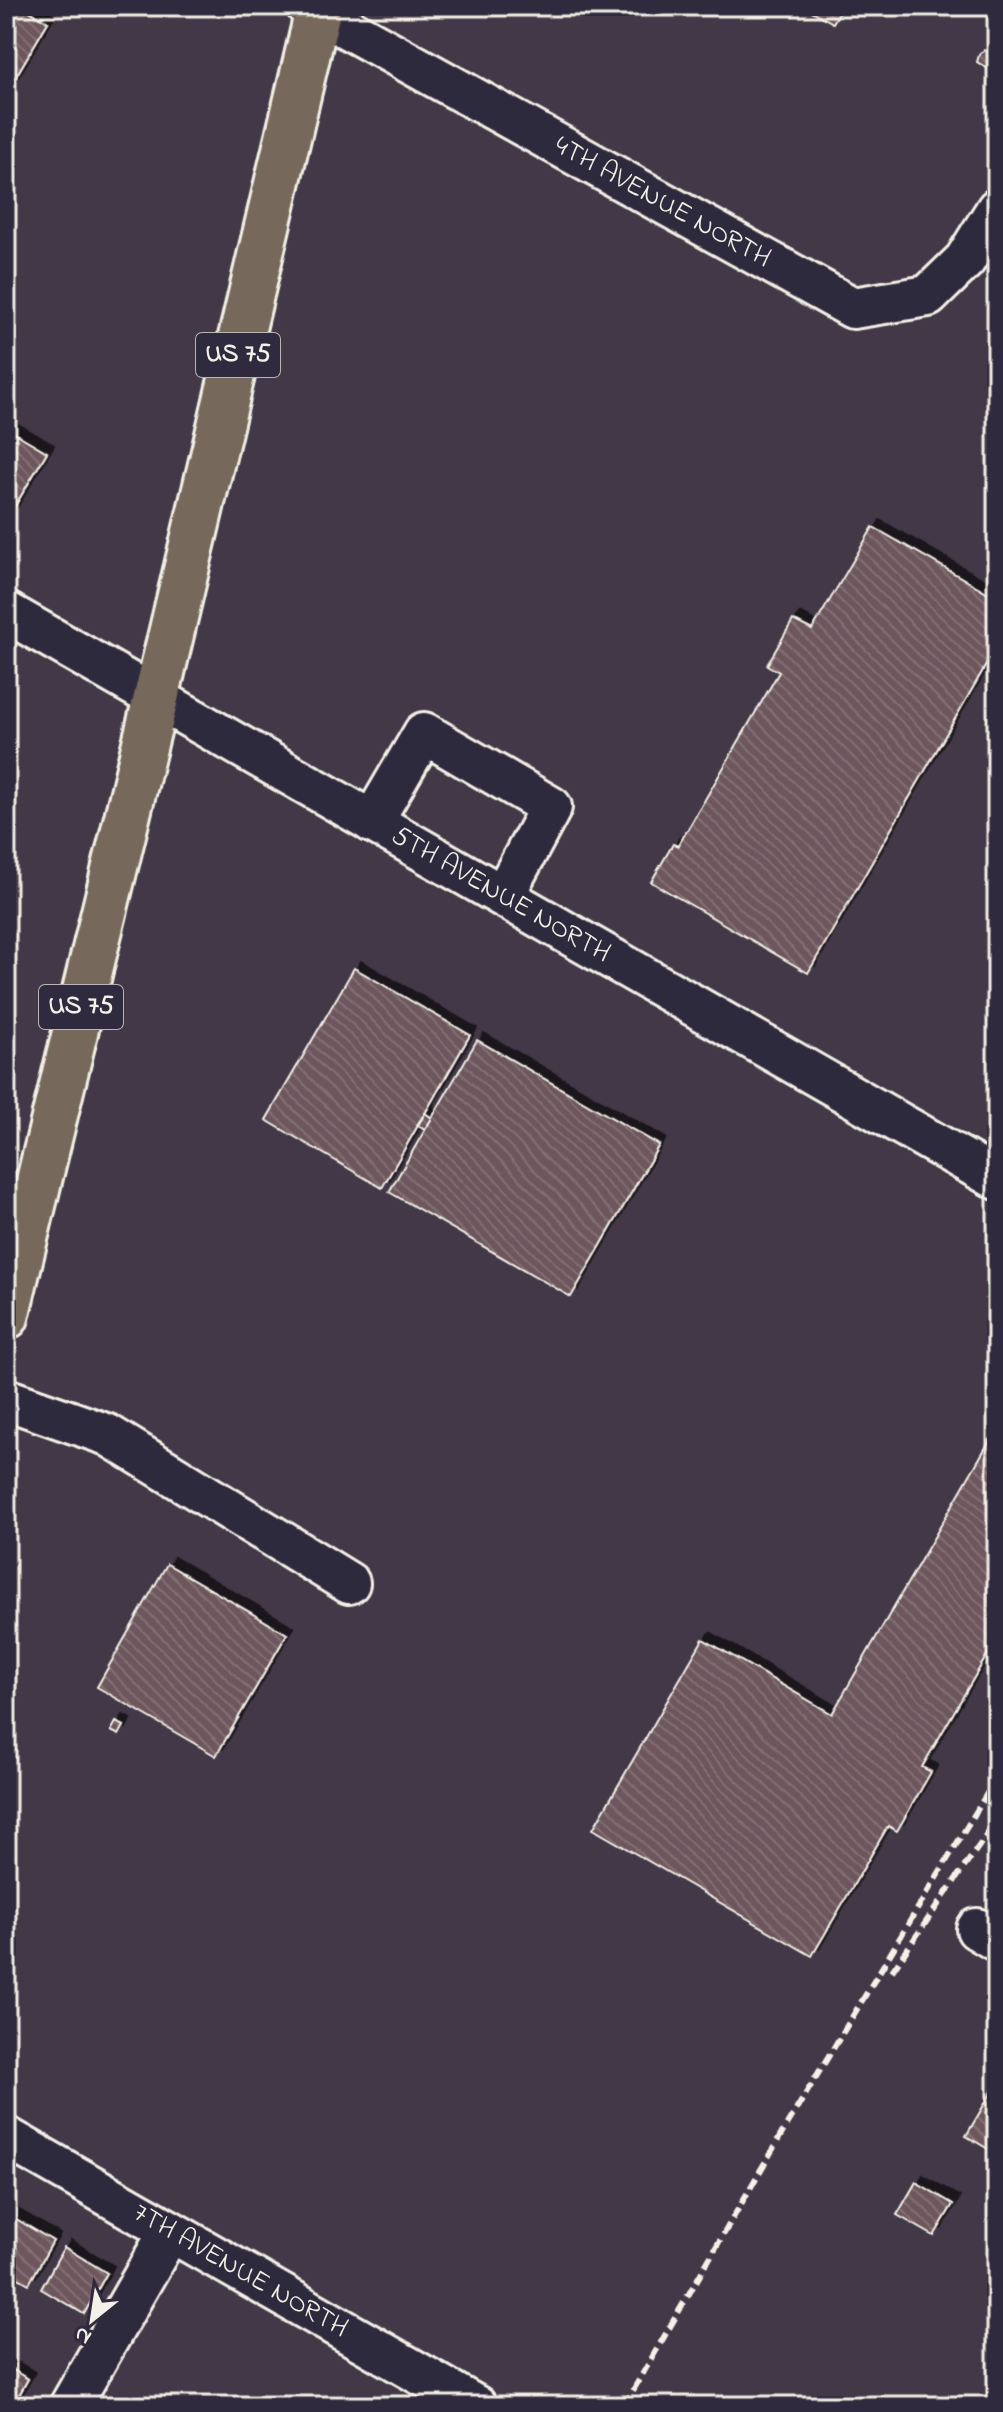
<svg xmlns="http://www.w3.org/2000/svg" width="1003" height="2412" font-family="'Indie Flower',sans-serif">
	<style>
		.building { fill: url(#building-back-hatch); stroke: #f4f1e8; stroke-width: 2; filter: url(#shadow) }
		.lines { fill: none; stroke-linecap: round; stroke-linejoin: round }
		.minor-casing { stroke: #f4f1e8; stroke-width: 46 }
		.major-casing { stroke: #f4f1e8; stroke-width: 50 }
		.minor { stroke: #2f2a3d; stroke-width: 40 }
		.major { stroke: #76695c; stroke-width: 44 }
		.rail { stroke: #f4f1e8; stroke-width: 6; stroke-dasharray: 12 6; stroke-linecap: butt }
		.labels { text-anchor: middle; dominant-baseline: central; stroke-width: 6; stroke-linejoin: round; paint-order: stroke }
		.shield { fill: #2f2a3d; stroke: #b9b5b5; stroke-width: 2 }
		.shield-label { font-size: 26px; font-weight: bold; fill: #f4f1e8 }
		.street-label { font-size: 28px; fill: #f4f1e8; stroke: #2f2a3d }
	</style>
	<defs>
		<pattern id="building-back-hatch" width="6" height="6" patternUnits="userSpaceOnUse" patternTransform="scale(2)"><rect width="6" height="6" fill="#6d575d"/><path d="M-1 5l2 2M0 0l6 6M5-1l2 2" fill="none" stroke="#827074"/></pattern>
		<filter id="shadow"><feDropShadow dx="7" dy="-7" stdDeviation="0" flood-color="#0009"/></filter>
	</defs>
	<rect width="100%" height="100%" fill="#423847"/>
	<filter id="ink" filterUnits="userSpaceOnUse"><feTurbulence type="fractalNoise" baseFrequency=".0125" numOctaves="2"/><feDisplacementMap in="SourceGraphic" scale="16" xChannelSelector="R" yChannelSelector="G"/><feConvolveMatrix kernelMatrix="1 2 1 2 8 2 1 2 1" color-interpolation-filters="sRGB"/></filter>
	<g filter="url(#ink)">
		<path class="building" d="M6,6H21L48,22L6,93Z
			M803,6H843L833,23Z
			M984,50L997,58V74L977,62L979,55Z
			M6,428L47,452L6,521Z
			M873,527L997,598V646L808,973L651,882L673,844L678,846L779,672L767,665L793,620L812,630Z
			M354,968L470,1035L382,1188L266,1120Z
			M477,1040L659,1145L571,1297L389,1192Z
			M425,1113L432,1118L425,1130L417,1125Z
			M997,1428V1638L922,1767L931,1772L897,1831L888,1826L812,1956L593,1829L703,1639L832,1714Z
			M167,1564L287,1634L216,1756L97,1687Z
			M116,1722L124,1726L119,1735L111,1731Z
			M997,2083V2154L966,2136Z
			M916,2182L953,2204L934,2236L897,2215Z
			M6,2213L53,2241L29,2284L6,2271Z
			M64,2247L107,2273L84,2314L41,2289Z
			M6,2366L28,2379L13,2406H6Z
			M987,2395L997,2401L996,2406H981Z"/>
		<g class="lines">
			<g class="minor-casing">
				<g id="minor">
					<path id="s1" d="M307,6L853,308L928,296L965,260L997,209"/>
					<path id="s2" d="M6,612L997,1179"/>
					<path d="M372,822L424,733L551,807L503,896"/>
					<path d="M6,1399L108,1435L349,1583"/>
					<path d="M977,1929L997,1941"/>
					<path id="s3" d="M6,2137L476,2406"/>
					<path d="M70,2406L170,2231"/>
				</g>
			</g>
			<g class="major-casing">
				<path id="major" d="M6,1317L156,698L319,6"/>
			</g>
			<use href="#minor" class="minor"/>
			<use href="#major" class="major"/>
			<path class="rail" d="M892,1971L997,1820
				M624,2406L781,2135L997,1777"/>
		</g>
	</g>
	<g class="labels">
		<g class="shield">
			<rect x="196" y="333" width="84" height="44" rx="6"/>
			<rect x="39" y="985" width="84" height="44" rx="6"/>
		</g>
		<g class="shield-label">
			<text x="238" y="355">US 75</text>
			<text x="81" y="1007">US 75</text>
		</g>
		<g class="street-label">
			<text stroke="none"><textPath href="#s1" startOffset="406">4TH AVENUE NORTH</textPath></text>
			<text stroke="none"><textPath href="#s2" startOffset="570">5TH AVENUE NORTH</textPath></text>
			<text stroke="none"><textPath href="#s3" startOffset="270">7TH AVENUE NORTH</textPath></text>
		</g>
	</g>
	<rect width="1003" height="2412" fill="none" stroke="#2f2a3d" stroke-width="32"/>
	<rect x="16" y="16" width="971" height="2380" fill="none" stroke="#f4f1e8" stroke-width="3" filter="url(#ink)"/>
	<g transform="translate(92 2320) rotate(210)" stroke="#2f2a3d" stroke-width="6" paint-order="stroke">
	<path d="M0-6L14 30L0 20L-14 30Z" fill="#f4f1e8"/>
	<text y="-12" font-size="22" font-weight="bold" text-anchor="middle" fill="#f4f1e8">N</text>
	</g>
</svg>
